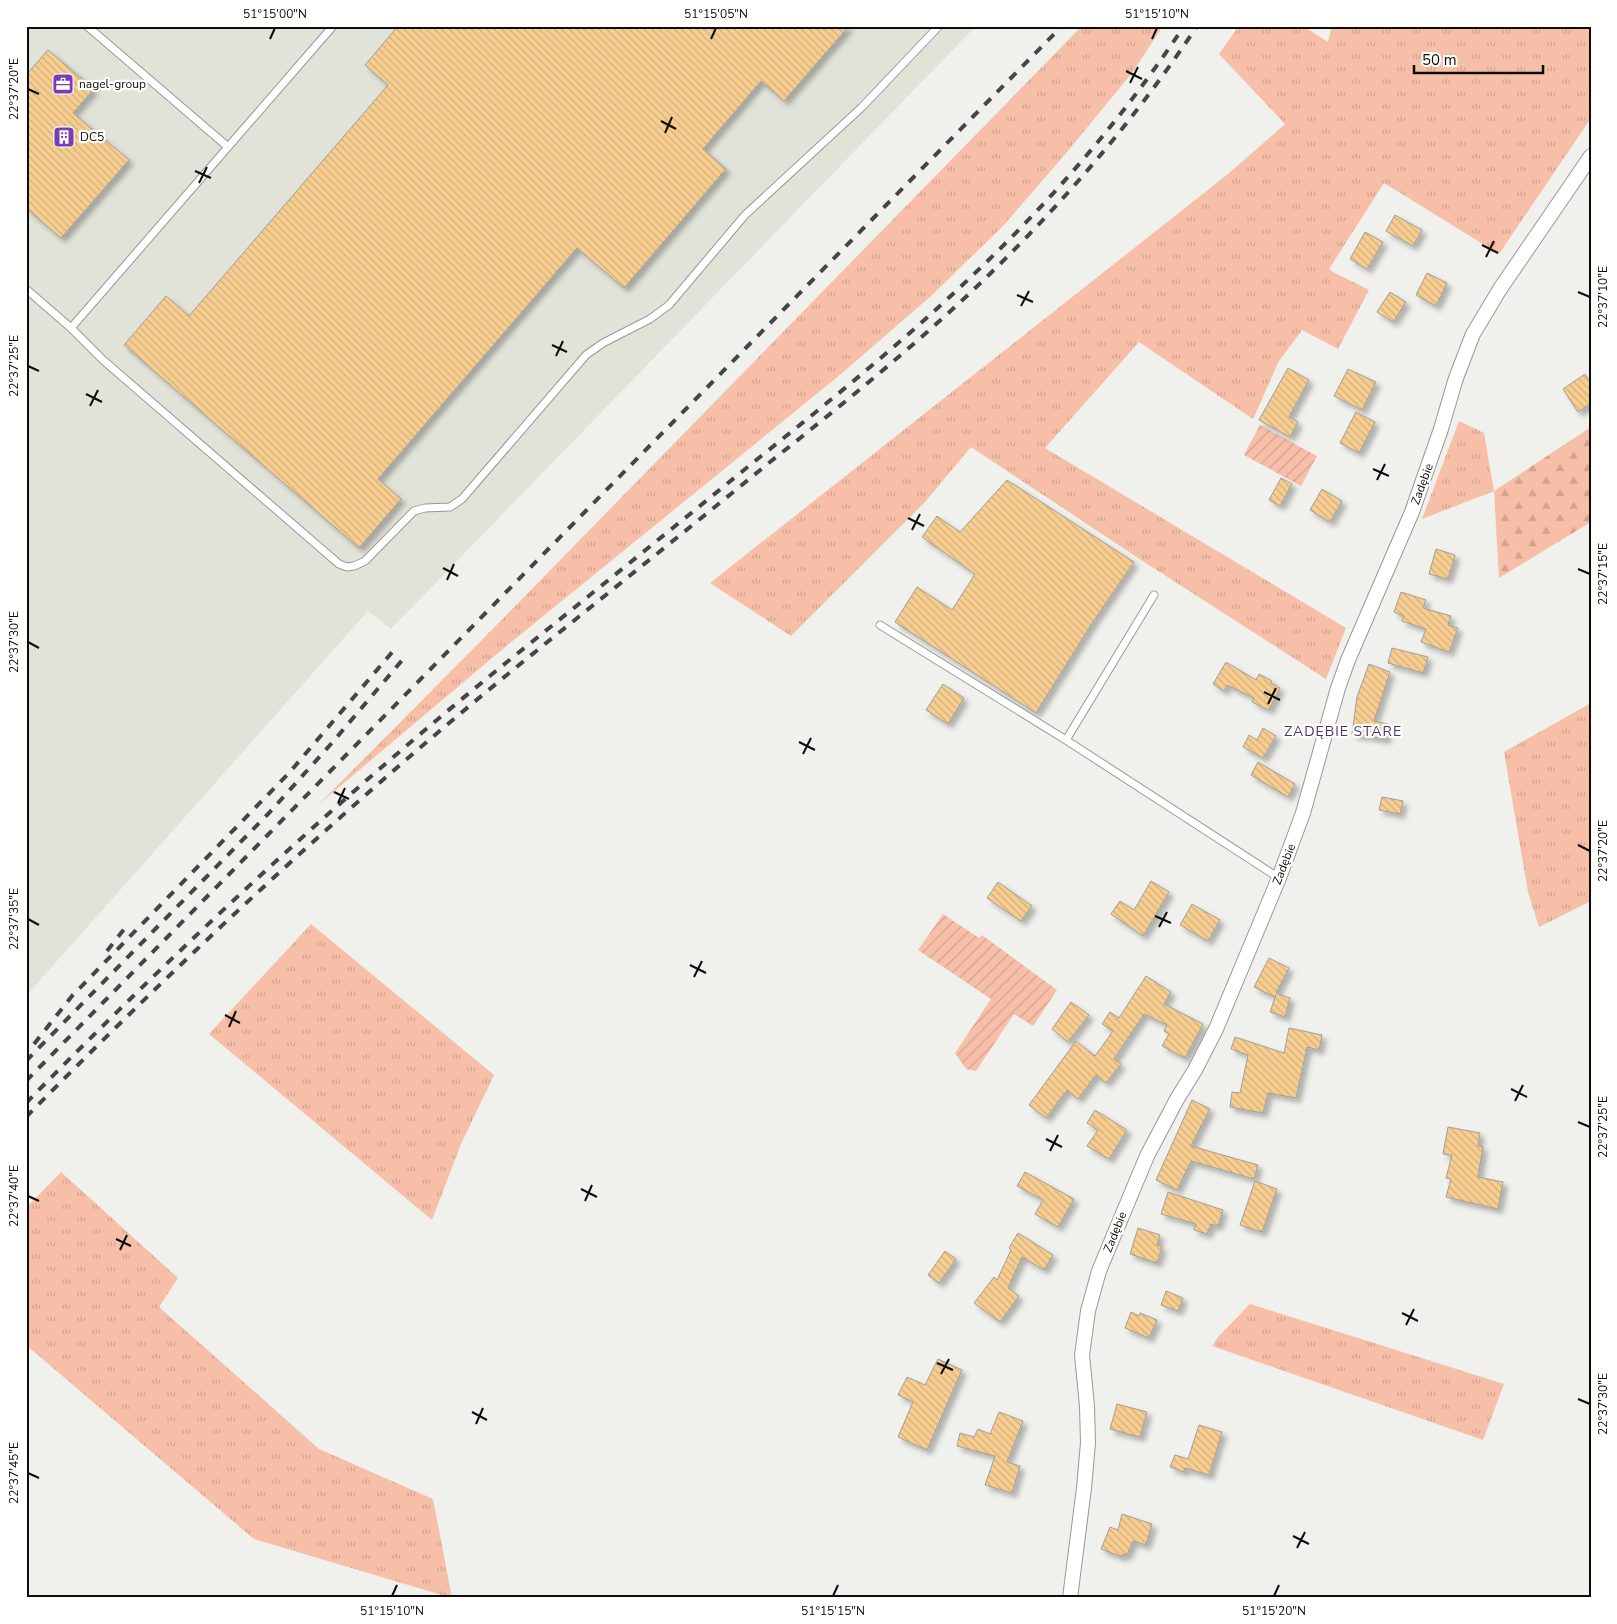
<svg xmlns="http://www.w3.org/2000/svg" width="1617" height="1624" font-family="'Nunito Sans',sans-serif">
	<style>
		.built { fill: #e2e3d8 }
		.grass { fill: url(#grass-tufts) }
		.forest { fill: url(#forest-firs) }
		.garden { fill: url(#garden-furrows) }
		.building { fill: url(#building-back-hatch); stroke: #a09e9b; filter: url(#shadow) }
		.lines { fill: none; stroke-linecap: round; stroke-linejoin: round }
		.lane-casing { stroke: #989995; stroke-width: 9 }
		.street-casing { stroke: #989995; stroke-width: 16 }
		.lane { stroke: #fff; stroke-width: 7 }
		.street { stroke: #fff; stroke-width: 14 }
		.rail { stroke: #454543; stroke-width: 4; stroke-dasharray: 9 9; stroke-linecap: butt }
		.ticks { fill: none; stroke: #0c0c0b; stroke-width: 2 }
		.labels { text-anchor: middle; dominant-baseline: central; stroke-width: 4.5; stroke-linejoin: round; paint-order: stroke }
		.poi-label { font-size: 12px; fill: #0c0c0b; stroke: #fffffe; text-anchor: start }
		.street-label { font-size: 12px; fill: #0c0c0b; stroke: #fffffe }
		.neighbourhood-label { font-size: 14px; letter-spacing: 1px; fill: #4d326d; stroke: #fffffe }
		.neatline { fill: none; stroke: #0c0c0b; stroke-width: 2 }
		.ticks-label { font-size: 12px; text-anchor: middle; fill: #0c0c0b }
	</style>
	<defs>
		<pattern id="grass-tufts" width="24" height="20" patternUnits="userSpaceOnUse" patternTransform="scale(1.25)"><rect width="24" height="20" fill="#f7bfa8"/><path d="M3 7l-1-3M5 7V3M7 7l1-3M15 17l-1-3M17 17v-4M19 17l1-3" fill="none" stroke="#d3a38f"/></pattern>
		<pattern id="forest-firs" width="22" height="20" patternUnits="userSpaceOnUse" patternTransform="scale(1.25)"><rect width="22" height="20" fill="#f7bfa8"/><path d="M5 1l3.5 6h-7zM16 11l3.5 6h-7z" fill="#d3a38f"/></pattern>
		<pattern id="garden-furrows" width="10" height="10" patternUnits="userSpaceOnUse" patternTransform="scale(1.25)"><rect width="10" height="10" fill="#f7bfa8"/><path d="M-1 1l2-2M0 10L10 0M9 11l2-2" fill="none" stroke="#d3a38f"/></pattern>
		<pattern id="building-back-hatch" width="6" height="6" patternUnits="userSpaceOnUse" patternTransform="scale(1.25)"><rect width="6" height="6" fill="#f7cd90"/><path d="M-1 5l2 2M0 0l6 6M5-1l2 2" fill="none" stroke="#d3af7b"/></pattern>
		<filter id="shadow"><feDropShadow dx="4.5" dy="4.5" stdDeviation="2.5" flood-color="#0004"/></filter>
	</defs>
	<rect width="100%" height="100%" fill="#f0f0ec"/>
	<path class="built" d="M26,26H976L391,629L368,611L26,996Z"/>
	<path class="grass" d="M1082,26H1163L1132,73L1062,158L1003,226L931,296L841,374L498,653L319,804L482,640Z
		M1239,26H1303L1328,42L1332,26H1591V118L1499,254L1384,183L1329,269L1335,273L1369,290L1338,349L1302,330L1279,361L1253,419L1139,342L1045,448L1346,628L1326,679L1138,558L971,447L925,502L791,636L710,583L1228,174L1285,124L1219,54Z
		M1459,421L1484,433L1494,491L1422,519Z
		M1591,703V901L1539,927L1528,892L1504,752Z
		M311,924L494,1075L461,1144L432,1220L209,1034Z
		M61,1172L178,1278L159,1307L319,1449L433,1499L452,1598L254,1539L26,1345V1208Z
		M1250,1304L1504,1384L1483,1440L1212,1346L1218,1337Z"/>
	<path class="forest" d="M1591,427V522L1499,578L1494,491Z"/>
	<path class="garden" d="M1260,425L1317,456L1301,486L1244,455Z
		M943,914L979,938L982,935L1057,990L1033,1026L1014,1014L976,1071L966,1069L955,1053L991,999L918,950Z"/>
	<path class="building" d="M398,26H849L784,101L761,81L703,149L726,169L624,288L577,248L378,479L401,499L359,548L124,345L166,296L189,316L388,85L365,65Z
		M48,50L94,89L73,113L129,160L61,238L26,208V75Z
		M1395,215L1422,230L1413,246L1386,231Z
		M1365,232L1383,242L1367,269L1350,259Z
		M1427,273L1447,283L1436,306L1416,295Z
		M1390,292L1406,302L1393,322L1377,312Z
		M1288,368L1309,380L1289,417L1298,422L1290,437L1259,420Z
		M1348,369L1376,382L1362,410L1334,396Z
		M1585,374L1591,383V403L1578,412L1563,389Z
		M1356,412L1375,422L1359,453L1340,443Z
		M1281,478L1292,484L1280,506L1269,500Z
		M1007,480L1134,562L1091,625L1036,713L895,622L917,587L952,610L975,574L922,537L937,516L960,532Z
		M1322,489L1342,501L1330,522L1310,510Z
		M1436,549L1455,555L1448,579L1429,574Z
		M1401,592L1426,600L1423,608L1451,616L1448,625L1458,628L1449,652L1421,642L1426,629L1402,621L1404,616L1394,612Z
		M1392,648L1428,657L1423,673L1388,663Z
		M1226,662L1256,680L1259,674L1272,681L1271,683L1280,688L1269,710L1252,702L1254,698L1227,685L1224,691L1213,684Z
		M1369,664L1390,672L1374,721L1388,724L1386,739L1352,734L1357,697Z
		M943,684L964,698L948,724L926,710Z
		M1263,728L1276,736L1263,758L1243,747L1249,735L1257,740Z
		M1258,762L1295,784L1288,797L1251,775Z
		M1382,797L1403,801L1400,814L1379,810Z
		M1151,881L1169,892L1143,936L1111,914L1120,901L1134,910Z
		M998,882L1032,906L1021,921L987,898Z
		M1192,904L1220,920L1208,941L1180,925Z
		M1269,958L1289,968L1276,993L1290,998L1285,1017L1270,1012L1276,995L1275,997L1254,987Z
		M1146,976L1171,992L1164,1004L1203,1024L1185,1058L1162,1046L1169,1034L1164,1031L1167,1025L1144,1014L1114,1059L1121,1064L1106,1083L1096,1075L1078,1099L1067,1090L1046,1118L1029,1105L1076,1041L1095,1056L1113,1031L1102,1024L1110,1012L1119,1018Z
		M1071,1002L1089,1015L1068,1042L1052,1029Z
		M1289,1028L1322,1035L1319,1050L1307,1047L1296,1098L1268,1093L1263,1113L1230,1107L1232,1092L1240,1093L1248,1055L1231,1049L1235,1037L1284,1053Z
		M1192,1100L1210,1109L1191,1146L1258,1165L1254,1179L1191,1161L1177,1190L1156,1180Z
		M1095,1110L1127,1130L1109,1159L1087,1146L1098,1130L1087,1123Z
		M1448,1127L1480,1133L1478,1146L1483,1147L1478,1177L1503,1182L1498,1209L1446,1197L1451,1179L1446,1178L1452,1155L1443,1154Z
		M1025,1172L1074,1199L1058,1227L1035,1214L1043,1200L1017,1186Z
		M1255,1181L1277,1189L1262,1232L1240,1225Z
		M1168,1192L1223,1210L1218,1226L1211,1224L1207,1234L1194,1230L1196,1224L1161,1214Z
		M1138,1228L1160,1235L1157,1245L1162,1247L1157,1263L1130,1254Z
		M1018,1233L1053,1255L1044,1270L1022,1257L1008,1288L1019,1296L1000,1322L974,1303L994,1277L997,1280L1011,1250L1009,1248Z
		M945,1251L956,1259L939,1283L928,1275Z
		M1166,1291L1183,1298L1178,1311L1161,1305Z
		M1131,1312L1139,1316L1140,1313L1157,1320L1149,1338L1125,1328Z
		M938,1359L962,1370L927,1450L898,1437L913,1402L898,1395L907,1377L925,1385Z
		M1117,1404L1147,1412L1140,1437L1110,1429Z
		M999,1412L1023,1421L1007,1462L1020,1466L1012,1493L985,1485L995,1456L957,1446L960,1433L974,1437L978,1429L990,1434Z
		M1199,1425L1222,1432L1209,1475L1185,1468L1184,1472L1170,1467L1175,1455L1188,1459Z
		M1122,1514L1152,1524L1146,1545L1133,1541L1127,1555L1123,1554L1122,1557L1101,1549L1110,1527L1118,1530Z"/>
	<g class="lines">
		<g class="lane-casing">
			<path id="lane" d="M228,147L333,26
				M26,289L71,328L228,147L87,26
				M71,328L103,360L339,564L347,567L354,566L365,561L414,511L425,508L450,507L462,499L586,355L603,343L650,319L669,305L745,215L862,107L939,26
				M880,625L1066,740L1279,878
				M1066,740L1154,595"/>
		</g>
		<g class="street-casing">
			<path id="street" d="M1070,1598L1084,1488L1088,1443L1087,1406L1082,1355L1088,1311L1099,1271L1147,1156L1177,1099L1195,1070L1216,1029L1279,878L1303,813L1338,688L1348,660L1412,512L1441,429L1456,378L1473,334L1500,289L1591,156"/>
		</g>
		<use href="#lane" class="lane"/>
		<use href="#street" class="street"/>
		<path class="rail" d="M107,951L125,928
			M34,1044L72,996L289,773L394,650
			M26,1061L269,813L331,744L404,658
			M26,1081L1062,26
			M26,1103C179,947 338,799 507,662C590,595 673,528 755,461C830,401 904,341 973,275C1052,200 1124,117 1184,26
			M26,1117C183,958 346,806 519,665C603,597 687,530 770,462C833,412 896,361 955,307C1046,223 1129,129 1197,26"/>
	</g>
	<path class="ticks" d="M270,39L275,28M711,39L716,28M1152,39L1157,28M1126,71L1142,79M1130,83L1138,67M28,89L39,94M661,121L676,129M665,133L672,117M195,171L211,178M199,183L207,167M1482,245L1498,253M1486,257L1494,241M1578,292L1590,297M1017,295L1033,302M1021,306L1029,291M552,345L567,352M556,356L563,341M28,366L39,371M86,394L102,402M90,406L98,390M1373,469L1389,476M1377,480L1385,464M908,518L924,526M912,530L920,514M443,568L458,576M1578,569L1590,574M447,580L454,564M28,642L39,648M1264,692L1280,700M1268,704L1276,688M799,742L815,750M803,754L811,738M334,792L349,799M338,803L345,788M1578,845L1590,851M1155,916L1171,923M28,919L39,925M1159,927L1167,912M690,965L706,973M694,977L702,961M225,1015L240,1023M229,1027L236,1011M1511,1089L1527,1097M1515,1101L1523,1085M1578,1122L1590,1127M1046,1139L1062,1147M1050,1151L1058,1135M581,1189L597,1197M28,1196L39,1201M585,1201L592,1185M116,1239L131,1246M120,1250L127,1235M1402,1313L1418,1321M1406,1325L1414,1309M937,1363L953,1370M941,1374L949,1359M1578,1399L1590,1404M472,1412L487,1420M476,1424L483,1408M28,1473L39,1478M1293,1536L1309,1544M1297,1548L1305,1532M392,1596L397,1585M833,1596L838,1585M1274,1596L1279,1585"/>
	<defs>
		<g id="office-square" transform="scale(1.125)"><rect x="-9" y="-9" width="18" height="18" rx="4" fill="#773eb4" stroke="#fffffe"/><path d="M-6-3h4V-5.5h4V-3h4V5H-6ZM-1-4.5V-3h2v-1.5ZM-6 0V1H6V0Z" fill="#fff"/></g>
		<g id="building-square" transform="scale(1.125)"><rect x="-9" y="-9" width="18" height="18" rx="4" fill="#773eb4" stroke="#fffffe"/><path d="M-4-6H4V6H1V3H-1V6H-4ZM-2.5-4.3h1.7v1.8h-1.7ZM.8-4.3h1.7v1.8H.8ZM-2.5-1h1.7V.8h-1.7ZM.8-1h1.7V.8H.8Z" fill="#fff"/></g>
	</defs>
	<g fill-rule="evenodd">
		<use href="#office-square" x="63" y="84"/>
		<use href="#building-square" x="64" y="137"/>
	</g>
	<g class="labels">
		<g class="poi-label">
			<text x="79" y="84">nagel-group</text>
			<text x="80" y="137">DC5</text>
		</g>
		<g class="street-label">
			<text transform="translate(1422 484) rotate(-70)">Zadębie</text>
			<text transform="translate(1284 864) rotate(-69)">Zadębie</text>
			<text transform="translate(1115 1232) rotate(-68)">Zadębie</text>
		</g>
		<g class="neighbourhood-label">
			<text x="1343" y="731">ZADĘBIE STARE</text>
		</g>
	</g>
	<rect width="1617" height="1624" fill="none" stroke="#fffffe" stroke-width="55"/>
	<path d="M1414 65v8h129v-8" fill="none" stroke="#0c0c0b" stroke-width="2.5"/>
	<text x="1422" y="65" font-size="15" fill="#0c0c0b" stroke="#fffffe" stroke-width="4" paint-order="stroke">50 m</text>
	<rect x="28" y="28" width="1562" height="1568" class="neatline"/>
	<g class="ticks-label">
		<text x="275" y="18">51°15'00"N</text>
		<text x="716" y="18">51°15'05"N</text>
		<text x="1157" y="18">51°15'10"N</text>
		<text transform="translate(14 89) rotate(-90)" y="4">22°37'20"E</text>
		<text transform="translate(1603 297) rotate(-90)" y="4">22°37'10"E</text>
		<text transform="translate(14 366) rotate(-90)" y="4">22°37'25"E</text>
		<text transform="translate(1603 574) rotate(-90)" y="4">22°37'15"E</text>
		<text transform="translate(14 642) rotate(-90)" y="4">22°37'30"E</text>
		<text transform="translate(1603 851) rotate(-90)" y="4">22°37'20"E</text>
		<text transform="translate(14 919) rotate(-90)" y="4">22°37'35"E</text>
		<text transform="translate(1603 1127) rotate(-90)" y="4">22°37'25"E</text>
		<text transform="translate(14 1196) rotate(-90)" y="4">22°37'40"E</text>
		<text transform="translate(1603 1404) rotate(-90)" y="4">22°37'30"E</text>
		<text transform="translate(14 1473) rotate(-90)" y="4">22°37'45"E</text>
		<text x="392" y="1615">51°15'10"N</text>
		<text x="833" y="1615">51°15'15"N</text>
		<text x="1274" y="1615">51°15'20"N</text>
	</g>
</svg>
